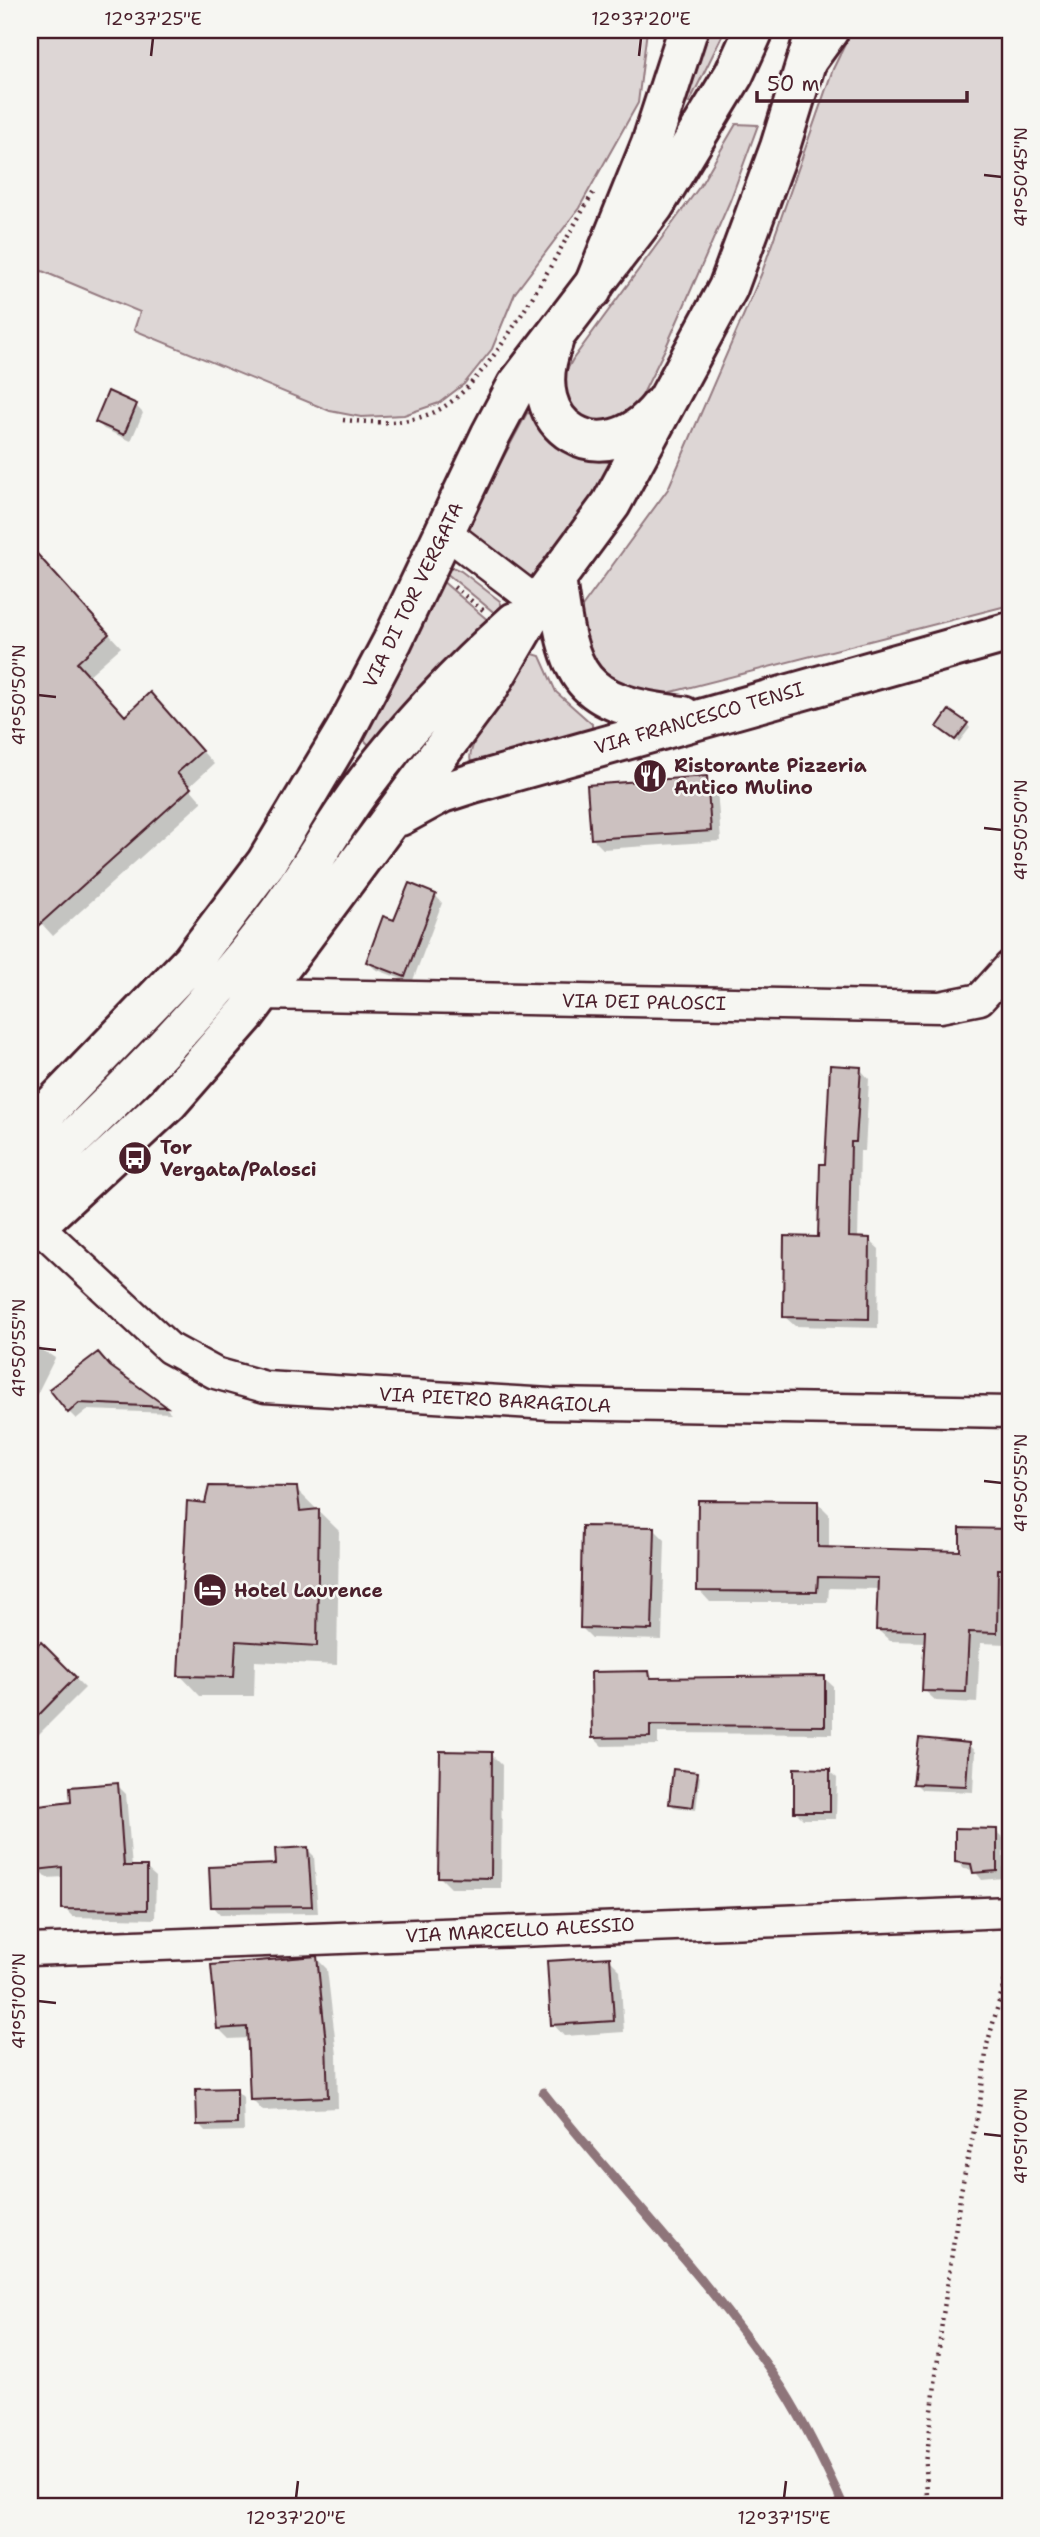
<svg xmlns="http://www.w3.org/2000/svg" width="1040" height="2537" font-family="'Shantell Sans',sans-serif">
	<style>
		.green { fill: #ddd6d5; stroke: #947a80; stroke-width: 2 }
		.shadow { fill: #0003 }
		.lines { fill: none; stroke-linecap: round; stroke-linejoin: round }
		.stream { stroke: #8e747a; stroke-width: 9 }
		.building { fill: #ccc1c0; stroke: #4a1f2b; stroke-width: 2 }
		.street-casing { stroke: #4a1f2b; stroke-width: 35 }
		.secondary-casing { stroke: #4a1f2b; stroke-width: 44 }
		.highway-casing { stroke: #4a1f2b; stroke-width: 44 }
		.path { stroke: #4a1f2b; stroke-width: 4.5; stroke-dasharray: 2 5; stroke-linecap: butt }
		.street { stroke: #f6f6f2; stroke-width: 30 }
		.secondary { stroke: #f6f6f2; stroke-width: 38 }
		.highway { stroke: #f6f6f2; stroke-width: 38 }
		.ticks { fill: none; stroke: #4a1f2b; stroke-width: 2.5 }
		.labels { text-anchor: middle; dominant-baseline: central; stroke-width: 5; stroke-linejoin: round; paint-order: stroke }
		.street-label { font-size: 19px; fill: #4a1f2b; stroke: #f6f6f2 }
		.poi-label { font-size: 19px; font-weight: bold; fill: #4a1f2b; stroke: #f6f6f2; text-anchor: start }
		.neatline { fill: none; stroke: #4a1f2b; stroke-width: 2.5 }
		.ticks-label { font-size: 18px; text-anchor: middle; fill: #4a1f2b }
	</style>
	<rect width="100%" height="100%" fill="#f6f6f2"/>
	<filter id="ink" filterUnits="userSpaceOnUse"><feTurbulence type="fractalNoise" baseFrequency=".0143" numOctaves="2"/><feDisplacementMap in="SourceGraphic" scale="14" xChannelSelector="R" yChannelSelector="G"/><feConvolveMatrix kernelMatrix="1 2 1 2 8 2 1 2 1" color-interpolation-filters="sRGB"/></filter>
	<g filter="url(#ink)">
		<path class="green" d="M30,30H647L638,103L579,208L515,293L492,349L464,384L439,403L404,415L361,417L330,411L134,330L140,312L30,266Z
			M706,30H725L689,103L686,102Z
			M852,30H1010V605L652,697L591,672L579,636L582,607L668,489L761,275L833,69Z
			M736,124L758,125L730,201L666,347L636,408L626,419L588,425L565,405L564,375L573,359L700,186Z
			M527,413L534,414L564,449L585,458L614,463L613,473L537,572L529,578L464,531Z
			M450,566L461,571L500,601L502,607L497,615L445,572Z
			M441,580L490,622L373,745H369L364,740L366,733Z
			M533,654L540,656L556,692L592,724V730L471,762C463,745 517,673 529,655Z"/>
		<path class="shadow" d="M136,406L143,413L131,441L104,429L97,422Z
			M30,549L121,647L88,676L125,717L162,707L214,764L189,787L202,802L53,936L30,911Z
			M967,724L970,728L959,742L942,730Z
			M706,778L717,789L721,841L603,849L592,838Z
			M435,895L442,903L412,983L375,969L368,962L395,922Z
			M860,1069L869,1079L865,1151H860L858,1239L869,1240L879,1249L878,1328L795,1326L785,1317L820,1239L826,1165Z
			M30,1342L55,1358L36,1396L30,1393Z
			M112,1370L166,1408L171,1413L87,1410L76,1419L69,1412Z
			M296,1489L339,1531L337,1665L255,1661L254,1696H200L180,1675L206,1505Z
			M818,1503L829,1514V1549L962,1552V1530H1010L1008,1644L980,1643L977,1703L936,1701L924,1690L926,1642L890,1641L878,1630L879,1589L829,1588L828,1602H710L699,1590Z
			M654,1529L665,1540L662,1640L592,1638L581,1627Z
			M30,1634L85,1688L32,1741L30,1738Z
			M649,1673L655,1680L824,1678L833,1686V1734L658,1733V1745L602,1746L593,1737Z
			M968,1744L975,1752L973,1792L922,1790L915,1783Z
			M491,1754L502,1765L501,1888H451L440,1877Z
			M829,1771L837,1778L836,1819H803L795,1811Z
			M697,1773L700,1777L696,1810L674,1807L671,1804Z
			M117,1785L126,1794L132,1868H146L156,1877L155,1919L73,1917L64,1908V1877L47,1878L38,1869Z
			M996,1831L1003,1838V1878L982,1880L974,1870L964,1869L957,1861Z
			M307,1849L314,1856L318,1913L220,1914L213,1906Z
			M316,1958L327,1969L337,2055L338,2108L263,2111L252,2100L250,2038L229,2039L218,2028Z
			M609,1959L620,1970L624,2032L564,2036L553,2024Z
			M236,2090L243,2097L244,2131L206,2132L199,2124Z"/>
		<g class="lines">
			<path class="stream" d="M543,2092C622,2192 713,2283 783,2389C807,2427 826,2467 844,2507"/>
		</g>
		<path class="building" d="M108,391L137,404L124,435L95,422Z
			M30,546L109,634L77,663L125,716L150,692L202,751L177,773L191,788L30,933Z
			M949,710L968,723L955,740L937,727Z
			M707,776L711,831L591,839L587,785Z
			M409,883L436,894L405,977L366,962L383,916L394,920Z
			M830,1065L861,1067L856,1142H851L849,1237L870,1238L869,1319L783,1317L784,1236L818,1237L820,1164H825Z
			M98,1352L110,1366L167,1407L79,1403L68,1413L49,1389Z
			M209,1486L297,1487L300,1511L319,1509L317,1646L236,1641L234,1677L178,1676L187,1501L205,1503Z
			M698,1500L818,1501V1547L960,1551V1528L1010,1529V1569H998L997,1633L969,1632L966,1692L922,1691L925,1631L876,1630L878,1578L818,1577L817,1592L697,1591Z
			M582,1526L655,1527L652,1630L580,1628Z
			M41,1642L76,1677L30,1724V1653Z
			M649,1671L650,1678L825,1676V1726L650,1725V1737L592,1738L591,1672Z
			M919,1738L969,1743L966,1786L913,1784Z
			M440,1751L492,1752L491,1878L438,1877Z
			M794,1768L830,1769V1812H794Z
			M673,1769L698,1772L693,1807L669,1804Z
			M118,1783L124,1866H147V1910L62,1909V1867L36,1870L30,1807L71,1802L70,1787Z
			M955,1828L997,1829V1871L973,1873L971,1864L955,1862Z
			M308,1847L312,1906L211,1907L209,1867L276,1864L275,1849Z
			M317,1956L326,2043L328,2097L250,2100L247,2027L217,2029L211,1965Z
			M610,1957L614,2021L551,2025L547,1961Z
			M237,2088V2124L197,2125L196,2089Z"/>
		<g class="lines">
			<g class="street-casing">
				<path id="street" d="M444,531L538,603
					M262,994L940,1007L980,999L1010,966
					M37,1225L169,1348L215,1373L265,1387L550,1404L1010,1412
					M30,1950L1010,1912"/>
			</g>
			<g class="secondary-casing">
				<path id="secondary" d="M553,342C519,429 604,477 660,407
					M556,578C569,678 577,704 683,716
					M400,816L442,793L473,783L1010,632
					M30,1129L191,962L266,863L345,731L392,642L491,434L517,385L654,206L734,74L754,30
					M30,1180C115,1100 198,1018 269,925C302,883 327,836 358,793C404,730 457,674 515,622
					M30,1231L169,1102L246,1014L489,687L538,603L611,504L728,288L780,147L816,30"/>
			</g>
			<g class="highway-casing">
				<path id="highway" d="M808,59L829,30
					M592,290L651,144L688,30"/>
			</g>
			<path class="path" d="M343,420C377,423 411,426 442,408C496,376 560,246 595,190
				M454,587L483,610
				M923,2507L927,2500L926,2464L942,2322L961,2191L980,2103L987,2045L1010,1962"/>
			<use href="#street" class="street"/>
			<use href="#secondary" class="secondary"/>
			<use href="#highway" class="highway"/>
		</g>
	</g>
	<path class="ticks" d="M151,56L153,38M639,56L641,38M984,175L1002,177M38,695L56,697M984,828L1002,830M38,1348L56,1350M984,1481L1002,1483M38,2001L56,2003M984,2134L1002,2136M296,2498L298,2481M784,2498L786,2481"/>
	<defs>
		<g id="restaurant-disc" transform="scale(1.75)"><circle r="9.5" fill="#4a1f2b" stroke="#f6f6f2"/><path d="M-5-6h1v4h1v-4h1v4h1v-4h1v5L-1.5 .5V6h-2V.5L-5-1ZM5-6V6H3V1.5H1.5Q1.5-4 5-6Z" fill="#fff"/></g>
		<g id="bus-disc" transform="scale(1.75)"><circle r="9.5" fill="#4a1f2b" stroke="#f6f6f2"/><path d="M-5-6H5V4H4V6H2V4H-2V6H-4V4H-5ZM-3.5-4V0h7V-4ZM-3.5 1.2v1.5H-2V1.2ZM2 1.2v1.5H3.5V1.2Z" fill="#fff"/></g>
		<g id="hotel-disc" transform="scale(1.75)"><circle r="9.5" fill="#4a1f2b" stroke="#f6f6f2"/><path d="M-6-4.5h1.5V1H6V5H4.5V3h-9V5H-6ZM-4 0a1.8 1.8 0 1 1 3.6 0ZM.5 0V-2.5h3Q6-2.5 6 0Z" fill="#fff"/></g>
	</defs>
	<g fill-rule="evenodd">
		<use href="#restaurant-disc" x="650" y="776"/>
		<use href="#bus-disc" x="135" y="1158"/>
		<use href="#hotel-disc" x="210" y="1590"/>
	</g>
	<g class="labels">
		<g class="street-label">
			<text transform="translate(413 595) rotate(-64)">VIA DI TOR VERGATA</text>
			<text transform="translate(699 718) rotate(-16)">VIA FRANCESCO TENSI</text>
			<text transform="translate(644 1002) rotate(1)">VIA DEI PALOSCI</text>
			<text transform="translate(495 1400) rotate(3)">VIA PIETRO BARAGIOLA</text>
			<text transform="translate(520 1930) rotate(-3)">VIA MARCELLO ALESSIO</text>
		</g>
		<g class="poi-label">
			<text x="674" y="765">Ristorante Pizzeria<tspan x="674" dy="22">Antico Mulino</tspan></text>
			<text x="160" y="1147">Tor<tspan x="160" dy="22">Vergata/Palosci</tspan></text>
			<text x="234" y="1590">Hotel Laurence</text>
		</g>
	</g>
	<rect width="1040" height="2537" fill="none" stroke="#f6f6f2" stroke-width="77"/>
	<path d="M757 91v10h210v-10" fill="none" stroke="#4a1f2b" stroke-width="3.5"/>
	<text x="767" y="91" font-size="21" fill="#4a1f2b" stroke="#f6f6f2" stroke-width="5" paint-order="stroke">50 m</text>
	<rect x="38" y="38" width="964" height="2460" class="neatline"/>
	<g class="ticks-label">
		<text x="153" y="25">12°37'25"E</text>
		<text x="641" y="25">12°37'20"E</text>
		<text transform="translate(1021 177) rotate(-90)" y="6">41°50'45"N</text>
		<text transform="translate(19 695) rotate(-90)" y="6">41°50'50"N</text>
		<text transform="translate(1021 830) rotate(-90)" y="6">41°50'50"N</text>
		<text transform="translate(19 1348) rotate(-90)" y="6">41°50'55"N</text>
		<text transform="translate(1021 1483) rotate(-90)" y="6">41°50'55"N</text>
		<text transform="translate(19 2001) rotate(-90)" y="6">41°51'00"N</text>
		<text transform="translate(1021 2136) rotate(-90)" y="6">41°51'00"N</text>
		<text x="296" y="2524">12°37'20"E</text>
		<text x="784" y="2524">12°37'15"E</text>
	</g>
</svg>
